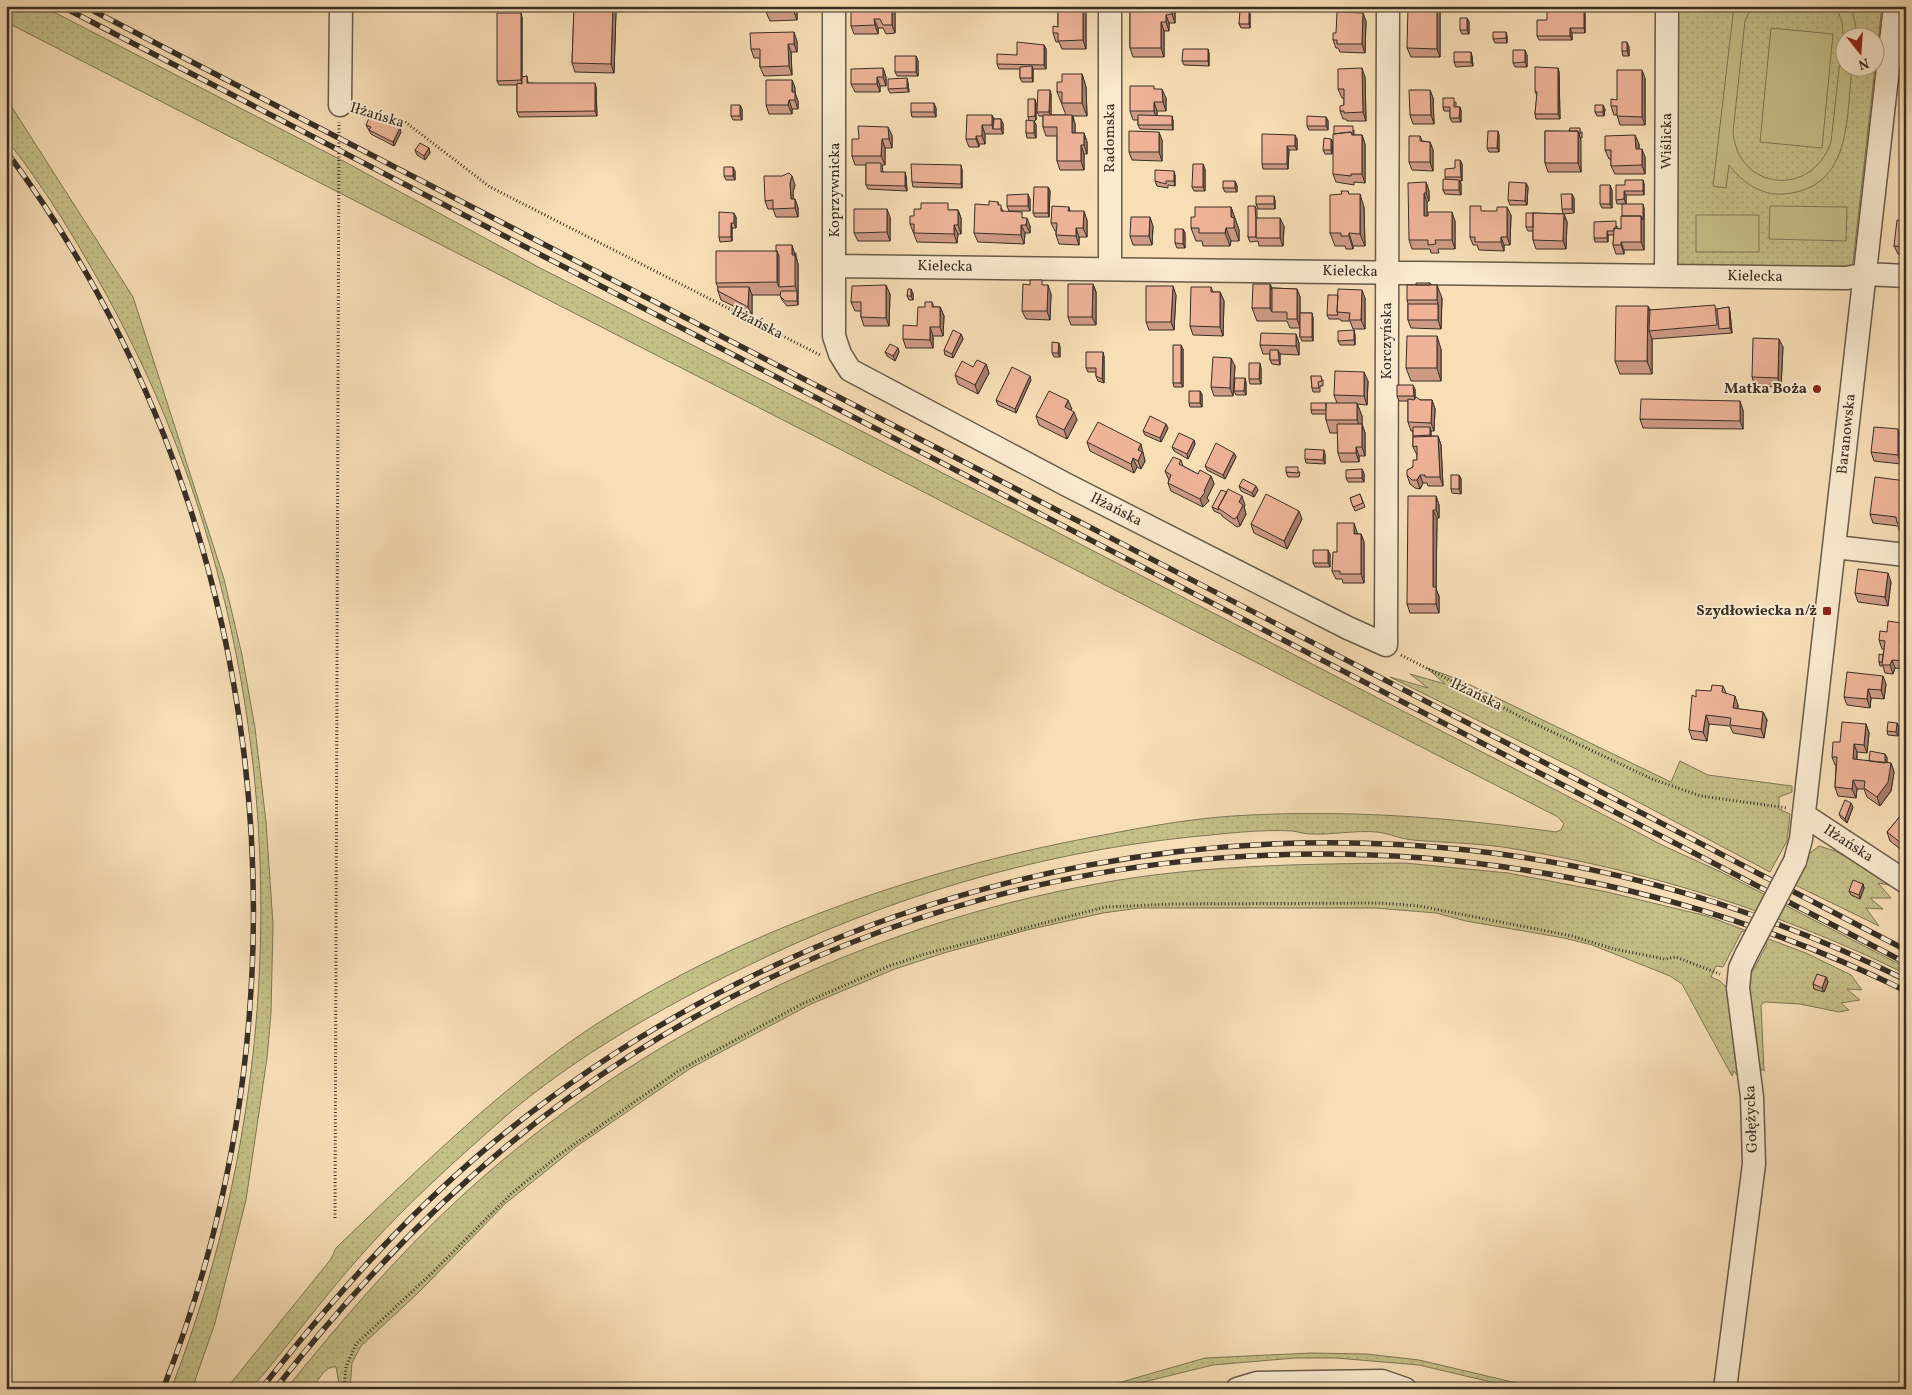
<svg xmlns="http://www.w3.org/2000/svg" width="1912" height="1395" font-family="Vollkorn,serif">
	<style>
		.grass { fill: url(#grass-dots); stroke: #7e7756; fill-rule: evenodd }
		.pitch { fill: #c5bf88; stroke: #7e7756 }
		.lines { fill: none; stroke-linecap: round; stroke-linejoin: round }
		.minor-casing { stroke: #685b49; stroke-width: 25 }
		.path { stroke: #382f25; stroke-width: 3; stroke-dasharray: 1 2.5; stroke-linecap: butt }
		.minor { stroke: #faead0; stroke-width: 22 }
		.rail-casing { stroke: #382f25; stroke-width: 5.5 }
		.rail { stroke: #faead0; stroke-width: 4; stroke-dasharray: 11; stroke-linecap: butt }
		.minor-bridge-casing { stroke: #685b49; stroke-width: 25; stroke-linecap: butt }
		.minor-bridge { stroke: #faead0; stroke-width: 22 }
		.wall { fill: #cd9a84; stroke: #382f25 }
		.shaded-wall { fill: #a77d6b; stroke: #382f25 }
		.building { fill: #eeb399; stroke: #382f25 }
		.poi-dot { fill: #8f2418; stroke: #faead0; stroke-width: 2 }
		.labels { text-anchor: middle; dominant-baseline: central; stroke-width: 4; stroke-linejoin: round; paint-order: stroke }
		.street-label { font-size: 15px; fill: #382f25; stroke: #faead0 }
		.poi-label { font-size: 15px; font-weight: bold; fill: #382f25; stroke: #faead0; text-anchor: end }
	</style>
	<defs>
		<pattern id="grass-dots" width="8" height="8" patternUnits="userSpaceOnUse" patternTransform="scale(1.25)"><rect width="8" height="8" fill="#c5bf88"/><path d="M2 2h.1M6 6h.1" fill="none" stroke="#aaa475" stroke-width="1.8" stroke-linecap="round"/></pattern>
	</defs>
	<rect width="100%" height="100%" fill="#f7deb6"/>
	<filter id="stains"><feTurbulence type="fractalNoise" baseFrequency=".004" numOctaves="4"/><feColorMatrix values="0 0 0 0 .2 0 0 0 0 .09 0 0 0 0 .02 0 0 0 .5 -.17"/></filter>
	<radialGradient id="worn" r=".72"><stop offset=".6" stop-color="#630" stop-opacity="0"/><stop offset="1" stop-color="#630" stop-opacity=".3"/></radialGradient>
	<path class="grass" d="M6,6H42L347,163L540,268L819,409L1664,846L1721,872L1897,963L1906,968V974C1784,914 1650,871 1515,849C1482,843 1447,843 1413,840C1400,839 1389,833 1377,832C1355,830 1333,835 1311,834C1305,834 1299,832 1293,831C1259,829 1223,834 1190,837C1035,853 883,899 743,968C661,1008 576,1056 506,1116C457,1159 408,1203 364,1252C324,1296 290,1344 251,1389H226L331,1259L336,1248C414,1173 491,1097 580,1035C729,934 918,870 1093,837C1140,828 1186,819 1233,816C1342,809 1449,817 1556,832L1561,830L1564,824L1558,817L6,22Z
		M1672,6H1882L1852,271L1679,267L1675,263ZM1844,38H1874V68H1844Z
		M6,98L133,297L224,579L242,655L255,728L266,822L273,924L271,1013L267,1058L246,1200L215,1323L192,1389H171C298,1065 291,690 146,373C121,319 92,267 61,217C49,198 36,179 23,161C18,154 10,146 7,138C3,128 6,109 6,98Z
		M1427,668L1460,680L1671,782L1680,761L1708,775L1792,786V792L1779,797V809L1790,814L1787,841L1770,872L1576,769L1390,677L1428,688L1410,674L1445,684Z
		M1819,846L1835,851L1899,887L1878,883L1891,898H1870L1883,909L1866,908L1879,926L1795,885L1809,857L1806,856Z
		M1405,863L1508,873L1607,892L1707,916L1806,953L1851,975L1862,990L1847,989L1860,1000L1841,1003L1849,1010L1839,1012L1800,1004L1765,1002L1761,1005L1764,1071L1762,1069L1761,1071L1748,1007V968L1753,971L1767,944L1742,931L1723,967L1716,966L1711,977L1720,981L1729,990L1739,1070L1737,1075L1734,1071L1732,1076L1682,984L1670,976L1592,945L1564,938L1466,921L1436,913L1375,908H1139L1103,913L1027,930L944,953L895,969L811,1004L691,1068L577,1146L506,1203L419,1292L361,1346L352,1363L350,1389H340L336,1367C325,1365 318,1381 312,1389H286C342,1320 399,1253 465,1193C640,1034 864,926 1096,884C1198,865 1301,864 1405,863Z
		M1311,1353L1366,1354L1419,1360L1542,1389H1521L1419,1365L1336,1358H1295L1213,1365L1115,1389H1097L1205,1358Z"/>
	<path class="pitch" d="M1734,6H1752L1745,21L1733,132C1738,191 1812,198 1831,142L1843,33L1842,22L1836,6L1851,8L1855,22L1856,36L1844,38V68H1852C1846,119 1852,188 1784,194C1761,196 1742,182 1729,165L1726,188L1713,186Z
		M1771,28L1833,34L1822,148L1760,142Z
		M1770,206L1847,207L1846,241L1769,239Z
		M1696,215H1759V252H1696Z"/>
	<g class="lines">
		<g class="minor-casing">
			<path id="minor" d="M834,6V336L840,354L850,370L1067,485L1348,628L1386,645L1388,6
				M1110,6V269
				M340,105L341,6
				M835,266L1847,278L1865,274L1906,276
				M1666,275L1667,6
				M1835,547L1906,555
				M1804,815L1906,882
				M1795,861L1801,839L1895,6
				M1237,1389L1257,1383L1382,1381L1405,1389
				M1725,1389L1754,1164L1752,1097L1738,988L1740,968L1746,955"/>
		</g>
		<path class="path" d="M358,109L404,121L490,187L820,355
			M1401,655L1527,720L1652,779L1701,796L1787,808
			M335,1218L339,122
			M344,1389L346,1367L356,1344L433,1272L512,1193L559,1155L680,1070L802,1004L889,966L925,954L1105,907L1176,904L1380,903L1419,906L1572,936L1614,949L1665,959L1676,957L1720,974"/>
		<use href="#minor" class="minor"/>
		<g class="rail-casing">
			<path id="rail" d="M61,6L1906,963
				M84,6L1906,950
				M6,151C269,503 324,983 163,1389
				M261,1389C336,1294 416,1204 510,1129C846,860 1307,771 1717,903C1782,924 1845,950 1906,980
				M275,1389C360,1280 455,1181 567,1099C959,813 1473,778 1906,991"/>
		</g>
		<use href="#rail" class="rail"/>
		<g class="minor-bridge-casing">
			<path id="minor-bridge" d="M1746,955L1795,861"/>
		</g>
		<use href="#minor-bridge" class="minor-bridge"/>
	</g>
	<path class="wall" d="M572,6H614L616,11L614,73L575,72L572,63L574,10Z
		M797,6V20L770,21L766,12Z
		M1029,6H1086V49H1062L1059,42H1056L1053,33L1058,27V11L1031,10Z
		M1130,6L1175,10V23H1169V31H1164V57H1133L1130,48Z
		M1584,7L1585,11V33H1572V40H1539L1537,36L1547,20Z
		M895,8V33L886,34L883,28H878V34H854L851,26Z
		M1249,10L1250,14V28H1241L1239,24Z
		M1440,12V57H1411L1407,48Z
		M522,17V77L527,76L528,83L596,87L597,116L519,117L517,112V85H499L497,81Z
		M1467,18L1469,22V34H1462L1460,30Z
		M1366,21L1365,53L1340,52L1338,48H1336L1333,40L1336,33Z
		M1507,36V43H1495L1493,39Z
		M797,41V52H791L792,75L764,76L760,67V58H754L751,49Z
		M1044,45L1046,49V69H1033V82H1022L1020,78V69H999L997,64L1017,55Z
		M1629,47V56H1623L1622,51Z
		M1209,53V66L1184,65L1182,61Z
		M1527,55V67H1515L1513,63Z
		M916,56L918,61V76H897L895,72Z
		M1472,56L1473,66L1456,67L1454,62Z
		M883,68L886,77V86H880V92H855L851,84Z
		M1558,68L1559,72L1560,119H1536L1535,114L1537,96L1535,91Z
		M1082,74L1086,87L1087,116H1073L1075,124V133H1084L1087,142V154H1084V170H1060L1057,161V136H1046L1043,127V116H1039L1037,112L1051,94V115H1066L1057,92L1062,82Z
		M1365,77L1366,121H1347L1346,119H1343L1340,111L1344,105V98H1342L1338,89Z
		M1645,78V125H1620L1617,115H1614L1611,106L1617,100Z
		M792,80L795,88V93L798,101V109H792V114H769L766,105Z
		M908,83L909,92L890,93L888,89Z
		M1155,89L1166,98V111H1157V116L1173,120V130L1140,129L1138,125V120H1133L1130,111Z
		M1430,90L1433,98L1434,124H1413L1410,115Z
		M1456,102V107H1460L1461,111V122H1452L1450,118V111H1444L1443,107Z
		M1036,103V120L1034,121L1036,125V138H1027L1026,133L1029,120L1028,117Z
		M936,108V117H912L911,112Z
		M742,109V120H733L731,116Z
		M1605,109L1604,116H1597L1595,112Z
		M992,115L994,119H1001L1003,124V134H985V144H979V147H969L966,139Z
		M1326,117L1328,121V130H1309L1307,126Z
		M366,125L401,132L394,146L371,134Z
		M1354,130V135H1362L1365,144V183L1354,182V185L1336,182L1333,174Z
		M1545,131L1582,132V138H1580L1581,172H1548L1545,163Z
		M892,135V148H885V165H882L883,172L906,176L907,191L868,189L866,185V165H855L852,156L859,139Z
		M1499,135V152H1489L1487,148Z
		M1420,136L1422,141L1430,142L1433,150V171L1412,170L1409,162Z
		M1297,139V150H1289L1288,169H1263L1262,164Z
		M1331,139L1333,143L1332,154H1325L1323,150Z
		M1162,140V161L1132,160L1129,152Z
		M1639,144V149L1645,157V174H1615L1611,166V159H1609L1605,150Z
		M429,148L430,153L425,160L417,155L415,150Z
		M1460,160L1462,164V181H1460L1461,184V195L1445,194L1443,190L1446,179L1445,177L1455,168Z
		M1906,163V196L1905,195L1901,187Z
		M961,165L962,170V188L913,187L912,182Z
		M1205,169V191H1194L1192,187Z
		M735,171V180H726L724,176Z
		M1175,175V186L1168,185V188L1157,186L1155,181Z
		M1643,180L1644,184V195H1626V204H1617L1616,200L1625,185Z
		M1235,181L1237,186V192H1225L1223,188Z
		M1426,182L1429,191V201L1427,202V216L1455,221V249H1438L1439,253H1431L1430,249H1412L1409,240Z
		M1526,183L1528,187L1527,205H1510L1508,200Z
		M795,185L793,192V199H795L798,208V217H776L773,209H768L765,201Z
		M1048,187L1050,191L1049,217H1035L1033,213Z
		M1612,190V208H1602L1600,204Z
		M1348,191L1349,194L1364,207L1365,246H1353V249H1346L1345,246H1335L1330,233L1342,194Z
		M1574,198V213L1563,214L1562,209Z
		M1030,199V211H1009L1007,206Z
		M1275,200V209H1258L1256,204Z
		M998,202L999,205L1004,212L1024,218L1030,226V233H1025L1024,244L978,242L974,233L989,205Z
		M1255,206L1257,210V218L1284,226L1283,246H1259L1258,241L1250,242L1248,237Z
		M1069,207L1070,211L1087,220V237H1079V245L1059,244L1056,235V231H1055L1051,223Z
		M1231,207L1239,230V241H1231L1230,246H1203L1202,241H1196L1191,228L1195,217Z
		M1644,208V250H1624V254H1616L1613,245L1614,235H1608V242H1595L1594,238L1617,226V228L1621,229Z
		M951,210H958L961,218V234H958L957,243L917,242L910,224L914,216Z
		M1483,211L1511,215L1510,245H1504V251L1479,250L1477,245H1473L1470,237Z
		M1534,213L1564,214L1567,222L1566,249H1536L1533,240V231H1528L1526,227Z
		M736,217V228H732V241L720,242L719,237Z
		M890,217V241H858L854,233Z
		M1906,221V255L1898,254L1894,246Z
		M1153,226L1152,245H1133L1130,236Z
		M1183,229L1185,233V248H1177L1175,243Z
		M796,253V256L798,264V305L787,306L782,300L780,295H752V315L721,300L718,291V287L716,283Z
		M1430,283L1442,298L1441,329L1411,328L1408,320V304L1407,300L1416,285Z
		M1093,284L1096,292V325H1071L1068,317Z
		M1270,284L1272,288L1297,289L1300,297V313H1312L1313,318V341H1302L1300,337V328H1290L1287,321H1257L1252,308Z
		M1043,285L1051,294L1050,320L1026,319L1022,311Z
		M1211,287L1213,292H1220L1224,301L1223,336L1193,335L1190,326Z
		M911,289L913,294V300H909L907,296Z
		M890,294L889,326H864L861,317V311H855L851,302Z
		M1176,295L1174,330H1149L1146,322Z
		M1365,298V329H1353L1350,321H1341L1340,319H1329L1327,315Z
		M932,302L934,307H940L944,316L943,336H933V348H906L903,339L917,326L925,307Z
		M1648,306L1650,310L1717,309L1729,307L1730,312L1732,333L1652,339V374H1620L1615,361Z
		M1354,330L1355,335V345H1340L1338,341Z
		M961,334L963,339L953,358L945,355L944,350Z
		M1296,334L1299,343V355L1280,354V365L1272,364L1270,360V354H1263L1260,345Z
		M1060,347V357H1054L1052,353Z
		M1783,347L1781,387L1755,386L1752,377Z
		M898,348L899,352L895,361L887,356L885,352Z
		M1183,349V387H1174L1173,383Z
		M1441,349V381H1411L1406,368Z
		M1104,356V383L1098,381L1096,376V372H1088L1086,368Z
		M986,364L989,373L978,394L958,384L955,375L973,367Z
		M1235,366L1233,396H1214L1211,387Z
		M1261,368V384H1250L1249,379Z
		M1311,376L1323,380V386H1320V392H1313L1312,388Z
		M1245,378L1246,383V395H1236L1234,391Z
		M1031,380L1016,413L998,405L996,400Z
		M1368,381L1367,405L1357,404L1362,416V424L1365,433V456H1359V462H1341L1338,453V433H1330L1326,420V414H1312L1311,410L1337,403L1334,395Z
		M1415,389V398L1420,400H1432L1435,409L1434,431H1431V436H1438L1441,445L1443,486H1428L1427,483H1423L1420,489L1415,488L1410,484L1407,475L1417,460V455L1413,447V431H1411L1408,422V401H1399L1397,396Z
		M1200,391L1202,395V407H1190L1189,403Z
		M1072,409L1071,410L1077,420L1067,439L1039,425L1036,416Z
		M1743,410V429L1643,428L1640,419Z
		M1168,428L1161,442L1145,435L1143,431Z
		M1898,429L1901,438V446H1906V459H1902L1901,457V464L1874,461L1871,452Z
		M1194,440L1195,444L1188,459L1174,451L1172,447Z
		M1087,442L1144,453L1143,454L1145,461L1141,469L1137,467L1134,473L1090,451Z
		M1234,453L1236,457L1225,479L1207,470L1205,466Z
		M1325,454V464L1306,463L1305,459Z
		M1181,460L1183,466L1198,474L1211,476L1214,484L1207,498L1209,501L1203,507L1171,491L1168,483L1169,480L1165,471Z
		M1362,469L1364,474V482H1348L1346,478Z
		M1286,472H1300L1299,477H1288Z
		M1459,475L1461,479V494L1452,493L1451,489Z
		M1906,481V532H1900L1898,526L1873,523L1870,514Z
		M1239,486L1258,490L1254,497L1241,491Z
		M1360,494L1365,507L1355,511L1350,498Z
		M1436,496L1439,505V518H1437L1436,589L1439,596V613H1410L1407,604Z
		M1245,505L1244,507L1246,514L1240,526L1237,527L1222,516L1221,514L1214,511L1212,507Z
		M1302,519L1287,549L1254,533L1251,524Z
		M1357,532V534H1361L1364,542V583H1343L1342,579H1336L1332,571L1337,552Z
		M1330,554V567H1315L1313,563Z
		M1891,582L1888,606L1858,602L1855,593Z
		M1887,632H1904L1903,642L1906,643V669L1895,668L1893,674L1885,673L1883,666H1880L1879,662L1883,655L1884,649H1882L1879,640Z
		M1886,684L1884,699L1871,698L1870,708L1847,705L1844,697Z
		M1723,686L1726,693L1738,705V709L1763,712L1767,720L1764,738L1733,733L1730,726L1709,724L1707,741L1692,739L1689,730L1696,697Z
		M1897,723L1899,727L1898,736L1888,735L1887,731Z
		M1866,724L1869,733L1867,753L1857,752V760L1869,761L1885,754L1887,758V763H1891L1894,772L1891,791L1880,806L1867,797L1864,789H1857L1856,798L1838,796L1835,787L1836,765H1835L1832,757L1840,742Z
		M1853,807L1847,823L1841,818L1839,814Z
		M1906,809V849L1904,852L1890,841L1887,832Z
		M1863,884L1864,888L1860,899L1851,895L1849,891Z
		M1826,977L1828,982L1824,992L1814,989L1813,984Z"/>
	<path class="shaded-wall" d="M613,6H614L616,11L614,73L611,64Z
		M794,6H797V20L794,12Z
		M892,6H894L895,8V33L892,25Z
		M1083,6H1086V49L1083,40Z
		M1172,6H1173L1175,10V23L1172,14Z
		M1437,6H1438L1440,12V57L1437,49Z
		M1584,7L1585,11V33L1584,28Z
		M1249,10L1250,14V28L1249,24Z
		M521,13L522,17V85L521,80Z
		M1363,13L1366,21L1365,53L1362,44Z
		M1166,15L1169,23V31L1166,22Z
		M1467,18L1469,22V34L1467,30Z
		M874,19L878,28V34L875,25Z
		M1161,22L1164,31V57L1161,48Z
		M1570,28L1572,33V40L1570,36Z
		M794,32L797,41V52L794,44Z
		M1506,32L1507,36V43L1506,38Z
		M1627,42L1629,47V56L1627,51Z
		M788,44L791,52L792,75L789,66Z
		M1044,45L1046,49V69L1044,65Z
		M1208,49L1209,53V66L1208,61Z
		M1525,50L1527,55V67L1525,62Z
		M1471,52L1472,56L1473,66L1471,62Z
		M916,56L918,61V76L916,72Z
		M1032,66L1033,71V82L1032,78Z
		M883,68L886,77V86L883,77Z
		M1362,68L1365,77L1366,121L1363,112Z
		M1558,68L1559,72L1560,119L1558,114Z
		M1642,70L1645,78V125L1642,117Z
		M1082,74L1086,87L1087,116L1082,103Z
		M877,77L880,86V92L877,84Z
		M907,78L908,83L909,92L907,88Z
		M792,80L795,88V93L798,101V109L792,92Z
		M595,83L596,87L597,116L595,111Z
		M1162,89L1166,98V111L1163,102Z
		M1050,90L1051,94V116L1049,112Z
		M1430,90L1433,98L1434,124L1431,115Z
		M1035,99L1036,103V120L1035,116Z
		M789,100L792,109V114L788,105Z
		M1154,102L1157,111V120L1154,111Z
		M934,103L936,108V117L934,112Z
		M740,105L742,109V120L740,116Z
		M1603,105L1605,109L1604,116L1603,112Z
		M1460,107L1461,111V122L1459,118Z
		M992,115L995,123L993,129L992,125Z
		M1072,115L1075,124V142L1072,133Z
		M1172,116L1173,120V130L1172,125Z
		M1326,117L1328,121V130L1326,126Z
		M1001,119L1003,124V134L1001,129Z
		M1034,121L1036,125V138L1034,133Z
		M982,125L985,134V144L982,136Z
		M888,127L892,135V148L889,139Z
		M400,128L401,132L394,146L393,142Z
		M1498,131L1499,135V152L1497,148Z
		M1578,131L1581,140V172L1578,163Z
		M1159,132L1162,140V161L1159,152Z
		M1084,133L1087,142V154L1084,145Z
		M1295,135L1297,139V150L1295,146Z
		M1362,135L1365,144V183L1362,174Z
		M1635,135L1639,144V157L1636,149Z
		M976,136L979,144V147L976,139Z
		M882,139L885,148V165L881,156Z
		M1331,139L1333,143L1332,154L1331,150Z
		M1430,142L1433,150V171L1430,162Z
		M1081,145L1084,154V170L1081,161Z
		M1287,146L1289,150L1288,169L1287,164Z
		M429,148L430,153L425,160L424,156Z
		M1642,149L1645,157V174L1642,165Z
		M1460,160L1462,164V181L1461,177Z
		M1203,164L1205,169V191L1203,187Z
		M961,165L962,170V188L961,184Z
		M733,167L735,171V180L733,176Z
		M1174,171L1175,175V186L1174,181Z
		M905,172L906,176L907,191L905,186Z
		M792,176L795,185L793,192L794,208L791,199L790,183Z
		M1459,180L1461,184V195L1459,190Z
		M1643,180L1644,184V195L1643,191Z
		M1235,181L1237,186V192L1235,188Z
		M1426,182L1429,191V201L1426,193Z
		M1526,183L1528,187L1527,205L1525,201Z
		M1610,185L1612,190V208L1610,204Z
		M1048,187L1050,191L1049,217L1048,213Z
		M1624,191L1626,195V204L1624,199Z
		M1424,193L1427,202V225L1424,216Z
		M1028,194L1030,199V211L1028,206Z
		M1360,194L1364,207L1365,246L1360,234Z
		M1572,194L1574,198V213L1572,209Z
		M1274,196L1275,200V209L1274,204Z
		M795,199L798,208V217L795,208Z
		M1643,204L1644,208V250L1641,242V216Z
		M1231,207L1239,230V241L1231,217Z
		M1507,207L1511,215L1510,245L1507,237Z
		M887,209L890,217V241L887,232Z
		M958,210L961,218V234L958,225Z
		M1084,211L1087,220V237L1083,228Z
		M1452,212L1455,221V249L1452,240Z
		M734,213L736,217V228L734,223Z
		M1564,214L1567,222L1566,249L1563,241Z
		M1150,217L1153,226L1152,245L1149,236Z
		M1027,218L1030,226V233L1026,225Z
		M1280,218L1284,226L1283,246L1280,238Z
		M731,223L732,228V241L731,237Z
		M954,225L958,234L957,243L954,234Z
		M1021,225L1025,233L1024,244L1021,235Z
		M1076,228L1079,237V245L1076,236Z
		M1226,228L1231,241L1230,246L1225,233Z
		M1183,229L1185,233V248L1183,244Z
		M1607,231L1608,235V242L1607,238Z
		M1349,233L1353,246V249L1349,236Z
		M1501,237L1504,245V251L1501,242Z
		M1621,242L1624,250V254L1621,245Z
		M792,245L798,264V305L797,301V291L795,286L792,255Z
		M777,251L782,264L779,287L777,282Z
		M1093,284L1096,292V325L1092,317Z
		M1270,284L1275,297L1272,312L1270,308Z
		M886,285L890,294L889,326L886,318Z
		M1048,285L1051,294L1050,320L1047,311Z
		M1437,285L1442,298L1441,329L1438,320V304L1437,300Z
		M1173,286L1176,295L1174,330L1171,322Z
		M749,287L752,295V315L748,307Z
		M911,289L913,294V300L911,296Z
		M1297,289L1300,297V328L1297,319Z
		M1362,290L1365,298V329L1361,320Z
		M1220,292L1224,301L1223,336L1220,327Z
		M1648,306L1653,319L1649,331L1652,339V374L1647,361Z
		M940,307L944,316L943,336L940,327Z
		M1729,307L1730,312L1732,333L1730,328Z
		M1312,313L1313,318V341L1312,337Z
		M930,327L933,336V348L930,340Z
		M1354,330L1355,335V345L1354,340Z
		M961,334L963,339L953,358L952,354Z
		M1296,334L1299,343V355L1296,346Z
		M1437,336L1441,349V381L1437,368Z
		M1779,339L1783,347L1781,387L1778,378Z
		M1059,343L1060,347V357L1058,353Z
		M1181,345L1183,349V387L1181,383Z
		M898,348L899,352L895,361L893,356Z
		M1278,350L1280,354V365L1279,360Z
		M1103,352L1104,356V383L1102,379Z
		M1231,358L1235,366L1233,396L1230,388Z
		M1260,363L1261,368V384L1259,379Z
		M986,364L989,373L978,394L975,385Z
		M1364,372L1368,381L1367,405L1364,396Z
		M1030,376L1031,380L1016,413L1015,409Z
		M1245,378L1246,383V395L1244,391Z
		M1413,385L1415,389V400L1414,396Z
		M1200,391L1202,395V407L1200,403Z
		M1068,400L1072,409L1068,416L1065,407Z
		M1432,400L1435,409L1434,431L1431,423Z
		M1740,401L1743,410V429L1740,421Z
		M1357,403L1362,416V432L1357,420Z
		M1074,412L1077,420L1067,439L1064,430Z
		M1166,424L1168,428L1161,442L1160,438Z
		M1362,424L1365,433V456L1362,447Z
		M1430,427L1431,431V440L1430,435Z
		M1898,429L1901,438V455L1900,454L1901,457V464L1898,455Z
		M1438,436L1441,445L1443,486L1440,477Z
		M1194,440L1195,444L1188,459L1187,454Z
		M1141,444L1145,461L1141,469L1138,461V450Z
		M1356,447L1359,456V462L1356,453Z
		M1324,450L1325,454V464L1323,460Z
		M1234,453L1236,457L1225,479L1223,475Z
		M1133,458L1137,467L1134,473L1131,464Z
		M1362,469L1364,474V482L1362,478Z
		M1420,475L1423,483L1420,489L1417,480Z
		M1459,475L1461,479V494L1459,489Z
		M1211,476L1214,484L1207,498L1209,501L1203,507L1200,499Z
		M1256,486L1258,490L1254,497L1252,493Z
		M1242,496L1245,505L1244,507L1246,514L1240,526L1237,517L1239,502Z
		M1436,496L1439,505V518L1436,510Z
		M1433,510L1437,518L1436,589L1439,596V613L1436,604L1433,587Z
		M1299,511L1302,519L1287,549L1284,541Z
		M1905,518L1906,521V529L1904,523Z
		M1354,523L1357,532V542L1354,534Z
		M1361,534L1364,542V583L1361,574Z
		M1328,550L1330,554V567L1328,563Z
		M1888,573L1891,582L1888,606L1885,597Z
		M1901,623L1904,632L1903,651L1900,642Z
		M1892,660L1895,668L1893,674L1890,665Z
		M1883,676L1886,684L1884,699L1881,690Z
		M1868,689L1871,698L1870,708L1867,699Z
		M1735,696L1738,705L1736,717L1733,708Z
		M1763,712L1767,720L1764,738L1761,729Z
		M1706,715L1709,724L1707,741L1703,732Z
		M1897,723L1899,727L1898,736L1896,732Z
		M1866,724L1869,733L1867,753L1864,745Z
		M1854,744L1857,752L1856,768L1853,759Z
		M1885,754L1887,758L1886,771L1884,767Z
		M1891,763L1894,772L1891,791L1880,806L1877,797Z
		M1853,780L1857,789L1856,798L1852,789Z
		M1851,803L1853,807L1847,823L1845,819Z
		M1906,837V849L1904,852L1901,843Z
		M1863,884L1864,888L1860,899L1859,895Z
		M1826,977L1828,982L1824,992L1822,988Z"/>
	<path class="building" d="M574,6H613L611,64L572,63Z
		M766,6H794V12H766Z
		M851,6H892V25H883L880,19H874L875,25L851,26Z
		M1058,6H1083V40L1058,41V33H1053V26L1058,27Z
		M1130,6H1172V14L1166,15V22H1161V48H1130Z
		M1408,6H1437V49L1407,48Z
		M1547,6L1584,7V28H1570V36H1537V20H1547Z
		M1240,10H1249V24H1239Z
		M1337,12L1363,13L1362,44H1337V40H1333V33H1336Z
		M497,13H521V80L497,81Z
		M1460,18H1467V30H1460Z
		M794,32V44H788L789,66L760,67V49H751L750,33Z
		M1493,32H1506V38L1493,39Z
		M1017,42L1044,45V65L997,64V54L1017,55Z
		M1622,42H1627V51H1622Z
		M1183,49H1208V61H1182Z
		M1513,50H1525V62L1513,63Z
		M1454,52H1471V62H1454Z
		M895,56H916V72H895Z
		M1032,66V78H1020V67Z
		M1535,67L1558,68V114H1535L1537,92L1535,91Z
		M883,68V77H877V84H851V69Z
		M1362,68L1363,112L1344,113V111H1340V106L1344,105V89H1338V69Z
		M1617,70H1642V117L1617,116V106H1611V99L1617,100Z
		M1062,74H1082V103H1062V92H1057V82H1062Z
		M527,76V83H595V111L517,112V83L522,84V77Z
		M907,78V88L888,89V79Z
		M766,80H792V92H795V100H789L788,105H766Z
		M1130,86H1154V89H1162L1163,102H1154V111H1130Z
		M1038,90H1050L1049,112H1037Z
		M1409,90H1430L1431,115H1410Z
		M1443,98H1454V107H1460L1459,118H1450V107H1443Z
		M1028,99H1035V116L1028,117Z
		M911,103H934V112H911Z
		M731,105H740V116H731Z
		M1595,105H1603V112H1595Z
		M967,115H992V125H982V136H976V139H966Z
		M1043,115H1072V133H1084V145H1081V161H1057V127H1043Z
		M1138,115L1172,116V125H1138Z
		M370,116L375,119L376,116L400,128L393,142L369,130L371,127L366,125Z
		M1307,116L1326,117V126H1307Z
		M994,119H1001V129H993Z
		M1026,120L1034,121V133H1026Z
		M858,126L888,127L889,139H882L881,156H852V139H859Z
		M1334,126H1353V135L1351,132L1334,134Z
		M1570,128H1580V134H1579L1578,131H1569Z
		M1129,131L1159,132V152H1129Z
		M1488,131H1498L1497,148H1487Z
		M1545,131H1578V163H1545Z
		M1351,132L1352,135H1362V174H1351V176L1333,174V134Z
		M1262,134L1295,135V146H1287V164H1262Z
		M1635,135L1636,149H1642V165L1611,166V150H1605V136Z
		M1409,136H1420V141L1430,142V162H1409Z
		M1324,138L1331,139V150H1323Z
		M420,143L429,148L424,156L415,150Z
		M1455,160H1460L1461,177H1445V169L1455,168Z
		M866,163H881V172H905V186L866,185Z
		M1904,163H1906V187H1901Z
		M911,164L961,165V184L912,182Z
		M1193,164H1203V187H1192Z
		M724,167H733V176H724Z
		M1155,170L1174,171V181H1166V184L1155,181Z
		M789,173L792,176L790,183L791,199H795V208L773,209V200L765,201L764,176H782Z
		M1443,179L1459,180V190H1443Z
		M1625,180H1643V191H1624V199L1616,200V185H1625Z
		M1223,181H1235V188H1223Z
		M1426,182V193H1424V216H1428V212H1452V240H1435L1436,244L1428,245V240H1409L1408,183Z
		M1509,182L1526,183L1525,201L1508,200Z
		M1600,185H1610V204H1600Z
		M1034,187H1048V213H1033Z
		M1341,191H1348L1349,194H1360V234L1349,233V236H1341V233H1330V195L1342,194Z
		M1028,194V206H1007V195Z
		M1561,194H1572V209H1562Z
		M1256,196H1274V204H1256Z
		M989,201L998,202V205H1001V211L1022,212V218H1027L1026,225H1021V235L974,233L975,204L989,205Z
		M921,203H948V210H958V225H954V234L914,233V224H910V216H914V209H921Z
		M1622,204H1643V220L1641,216H1622Z
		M1052,206L1069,207L1068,211H1084L1083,228H1076V236L1056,235L1057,223H1051Z
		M1248,206H1255L1256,220V237H1248Z
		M1470,206H1481V211H1497V207H1507V237H1501V242H1475V237H1470Z
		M1195,207H1231V217L1234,218V228H1226L1225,233H1199V228H1191V217H1195Z
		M854,209H887V232L854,233Z
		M719,212L734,213V223H731V237H719Z
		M1526,213H1534H1533V227H1526Z
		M1533,213L1564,214L1563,241L1533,240Z
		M1621,216H1641V242H1621V245H1613L1614,228L1621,229Z
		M1131,217H1150L1149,236H1130Z
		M1256,218H1280V238H1256Z
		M1897,220L1906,221V247L1894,246Z
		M1616,221V228H1614V231H1607V238H1594V222Z
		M1175,229H1183V244L1175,243Z
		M776,245H792V255H795V286L779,287V256L777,251H776Z
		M716,251H777V282L716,283Z
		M1030,280H1042V285H1048L1047,311H1022L1023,284L1030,285Z
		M1416,283H1430V285H1416Z
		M1068,284H1093L1092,317H1068Z
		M1253,284H1270V308H1252Z
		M886,285V318L861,317V302H851L852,286Z
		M1407,285H1437V300H1407Z
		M1146,286H1173L1171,322H1146Z
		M718,287H749L748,307L718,291Z
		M1191,287H1211V292H1220V327L1190,326Z
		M1272,288L1297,289V319H1287V312H1272Z
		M908,289H911V296H907Z
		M1338,289L1362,290L1361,320H1349L1350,313L1337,312Z
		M781,291H797V301H785L780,296Z
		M1328,295H1338L1337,312L1338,315H1327Z
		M925,302H932V307H940V327H930V340L903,339V325L917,326L918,307H925Z
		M1408,304H1438V320H1408Z
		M1715,305L1717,325L1649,331L1650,310Z
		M1616,306H1648L1647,361H1615Z
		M1729,307L1730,328L1719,329L1717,309Z
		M1300,313H1312V337H1300Z
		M953,330L961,334L952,354L944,350Z
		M1354,330V340L1338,341V331Z
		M1261,333L1296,334V346L1260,345Z
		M1407,336H1437V368H1406Z
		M1753,338L1779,339L1778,378L1752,377Z
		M1052,342L1059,343L1058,353H1052Z
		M890,344L898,348L893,356L885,352Z
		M1173,345H1181V383H1173Z
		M1270,350H1278L1279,360H1270Z
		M1086,352H1103L1102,379L1096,376V368H1086Z
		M1213,357L1231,358L1230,388L1211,387Z
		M977,360L986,364L975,385L955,375L962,361L973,367Z
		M1249,363H1260L1259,379H1249Z
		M1012,367L1030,376L1015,409L996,400Z
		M1335,371L1364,372V396L1334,395Z
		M1311,376H1321L1322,381L1318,382L1319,388H1312Z
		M1235,378H1245L1244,391H1234Z
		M1397,385H1413L1414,396H1397Z
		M1049,391L1068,400L1065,407L1074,412L1064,430L1036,416Z
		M1189,391H1200V403H1189Z
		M1416,397L1420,400H1432L1431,423L1408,422V399L1414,400Z
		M1641,399L1740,401V421L1640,419Z
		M1311,403H1326V410H1311Z
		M1326,403H1357V420H1326Z
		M1150,416L1166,424L1160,438L1143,431Z
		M1098,422L1141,444L1138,450L1142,452L1138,461L1133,458L1131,464L1087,442Z
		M1337,424H1362V447H1356V453H1338Z
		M1413,427H1430V435L1413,436Z
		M1874,427L1898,429V455L1871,452Z
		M1179,433L1194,440L1187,454L1172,447Z
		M1438,436L1440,477H1425V475H1420L1417,480H1412L1407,475V470L1413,467V460H1417V446L1413,447V437Z
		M1216,443L1234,453L1223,475L1205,466Z
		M1901,446H1906V455L1900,454Z
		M1305,449L1324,450L1323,460L1305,459Z
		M1173,457L1181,460L1179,464L1198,474L1200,470L1211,476L1204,491L1205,492L1200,499L1168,483L1171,475L1165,471Z
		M1286,467H1298V473L1286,472Z
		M1362,469V478H1346V470Z
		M1451,475H1459V489H1451Z
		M1875,477L1906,481V518H1905L1904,523H1897L1896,517L1870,514Z
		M1243,479L1256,486L1252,493L1239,486Z
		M1228,489L1242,496L1239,502L1243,505L1237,517L1234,519L1218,508Z
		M1221,490L1227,492L1218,508L1219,510L1212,507Z
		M1266,494L1299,511L1284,541L1251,524Z
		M1360,494L1363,503L1353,507L1350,498Z
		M1408,496H1436V510H1433V587H1436V604H1407Z
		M1337,523H1354V534H1361V574H1340V571H1332L1333,552H1337Z
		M1313,550H1328V563H1313Z
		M1858,569L1888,573L1885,597L1855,593Z
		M1888,621L1901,623L1900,642L1906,643L1905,661L1892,660L1890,665H1882L1885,641L1879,640L1880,631L1887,632Z
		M1879,654L1883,655L1882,662H1879Z
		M1847,672L1883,676L1881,690L1868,689L1867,699L1844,697Z
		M1712,685L1723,686L1722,692L1735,696L1733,708L1763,712L1761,729L1730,725L1731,718L1706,715L1703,732L1689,730L1692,695L1696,697V690L1711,691Z
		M1842,722L1866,724L1864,745L1854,744L1853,759L1891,763L1888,782L1877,797L1864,788L1865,781L1853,780L1852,789L1835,787L1837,757H1832L1833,742H1840Z
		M1888,722L1897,723L1896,732L1887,731Z
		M1870,751L1885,754V763L1869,761Z
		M1845,800L1851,803L1845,819L1839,814Z
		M1906,809V837L1901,843L1887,832Z
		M1853,880L1863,884L1859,895L1849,891Z
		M1817,974L1826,977L1822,988L1813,984Z"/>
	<g class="poi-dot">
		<circle cx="1817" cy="389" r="5"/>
		<rect x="1822" y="606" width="10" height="10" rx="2.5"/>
	</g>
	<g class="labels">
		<g class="street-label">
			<text transform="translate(377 116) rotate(17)">Iłżańska</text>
			<text transform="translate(1110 138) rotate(-90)">Radomska</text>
			<text transform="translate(1667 141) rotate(-90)">Wiślicka</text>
			<text transform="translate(835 190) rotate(-90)">Koprzywnicka</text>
			<text transform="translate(945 267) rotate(1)">Kielecka</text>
			<text transform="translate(1350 272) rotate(1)">Kielecka</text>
			<text transform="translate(1755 277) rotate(1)">Kielecka</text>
			<text transform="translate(757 323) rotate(27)">Iłżańska</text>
			<text transform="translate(1387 341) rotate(-90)">Korczyńska</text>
			<text transform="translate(1847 434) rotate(-84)">Baranowska</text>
			<text transform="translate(1116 510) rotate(27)">Iłżańska</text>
			<text transform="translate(1476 695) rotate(26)">Iłżańska</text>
			<text transform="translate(1848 844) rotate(33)">Iłżańska</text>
			<text transform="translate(1752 1119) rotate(-92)">Gołężycka</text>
		</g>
		<g class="poi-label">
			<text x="1807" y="389">Matka Boża</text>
			<text x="1817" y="611">Szydłowiecka n/ż</text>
		</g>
	</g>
	<rect width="1912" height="1395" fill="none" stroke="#f7deb6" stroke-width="25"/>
	<rect x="8" y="8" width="1897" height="1380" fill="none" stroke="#382f25" stroke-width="2.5"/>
	<rect x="12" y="12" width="1887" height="1370" fill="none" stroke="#382f25"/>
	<g transform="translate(1860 52) rotate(163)"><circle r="24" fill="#faead0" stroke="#ac9f8c"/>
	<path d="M0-4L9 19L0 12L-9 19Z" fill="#8f2418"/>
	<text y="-8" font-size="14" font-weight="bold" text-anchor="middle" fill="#382f25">N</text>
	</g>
	<rect width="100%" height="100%" filter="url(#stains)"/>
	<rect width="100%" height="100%" fill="url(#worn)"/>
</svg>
